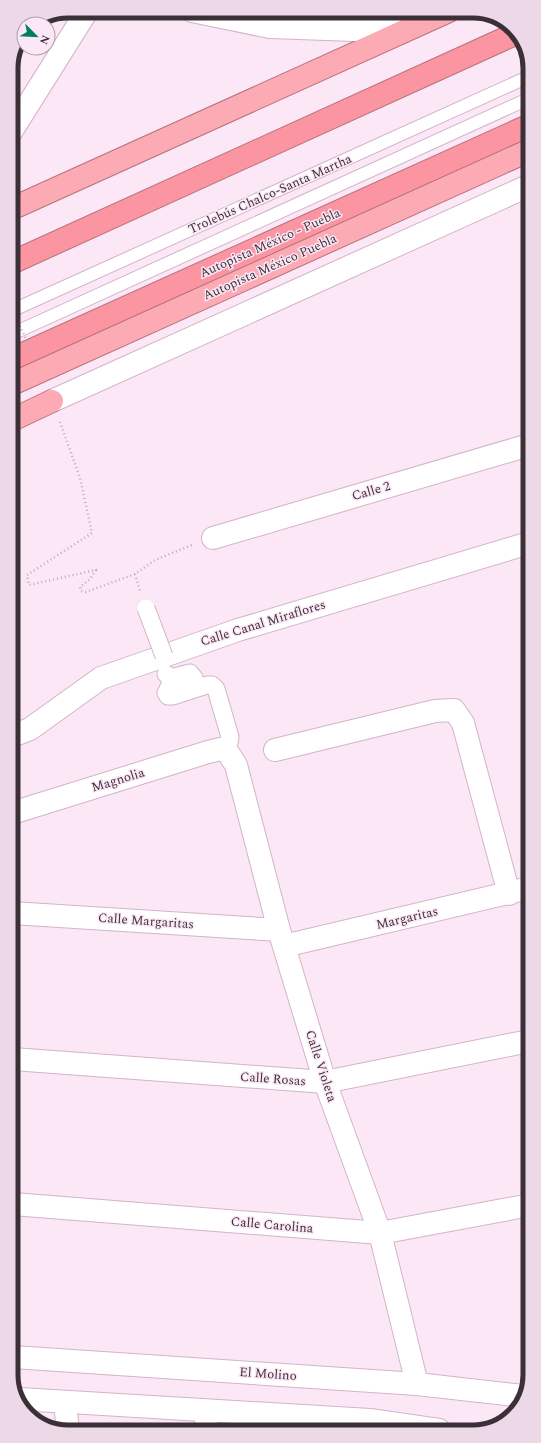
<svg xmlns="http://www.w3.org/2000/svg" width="541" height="1443" font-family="Spectral,serif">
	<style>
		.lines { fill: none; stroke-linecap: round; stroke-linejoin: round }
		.service-casing { stroke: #d3b4c9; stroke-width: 14 }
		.pedestrian-casing { stroke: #d3b4c9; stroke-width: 19 }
		.minor-casing { stroke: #d3b4c9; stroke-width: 24 }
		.tertiary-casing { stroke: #d3b4c9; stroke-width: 24 }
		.trunk-casing { stroke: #b8727d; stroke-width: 24 }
		.motorway-casing { stroke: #b8727d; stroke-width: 24 }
		.path { stroke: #beacb8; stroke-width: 2.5; stroke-dasharray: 1 3; stroke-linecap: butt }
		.service { stroke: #fff; stroke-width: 12 }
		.pedestrian { stroke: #fff; stroke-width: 17 }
		.minor { stroke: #fff; stroke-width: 22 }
		.tertiary { stroke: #fff; stroke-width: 22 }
		.trunk { stroke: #fcaab4; stroke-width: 22 }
		.motorway { stroke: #fb95a2; stroke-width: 22 }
		.pedestrian-bridge-casing { stroke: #d3b4c9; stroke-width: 19; stroke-linecap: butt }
		.trunk-bridge-casing { stroke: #b8727d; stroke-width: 24; stroke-linecap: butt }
		.path-bridge { stroke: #beacb8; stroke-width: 2.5; stroke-dasharray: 1 3; stroke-linecap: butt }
		.pedestrian-bridge { stroke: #fff; stroke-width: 17 }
		.trunk-bridge { stroke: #fcaab4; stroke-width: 22 }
		.labels { text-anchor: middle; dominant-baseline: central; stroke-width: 3; stroke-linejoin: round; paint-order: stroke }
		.street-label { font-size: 13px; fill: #3c3038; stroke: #fbe7f5 }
		.rim { fill: none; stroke: #3c3038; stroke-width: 5 }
	</style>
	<rect width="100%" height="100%" fill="#fbe7f5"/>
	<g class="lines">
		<g class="service-casing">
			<path id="service" d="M11,311L528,77
				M12,334L528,99"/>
		</g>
		<g class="pedestrian-casing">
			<path id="pedestrian" d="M166,674L171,678L190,673L194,678L191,682L169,687L166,693L168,696H173L207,685H212L216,689L230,737L229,743L225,748"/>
		</g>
		<g class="minor-casing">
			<path id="minor" d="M270,27L279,11
				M213,538L529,445
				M12,736L30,729L101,678L238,630L529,543
				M275,750L435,711L454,710L463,723L509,894
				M12,813L208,752L225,748L236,765L279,930L325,1082L380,1233L417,1384
				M12,913L279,930
				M284,946L529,888
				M13,1059L325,1082L529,1041
				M13,1204L380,1233L530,1205
				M20,1399L370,1420L439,1430
				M65,1402L68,1432
				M205,1410L207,1431"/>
		</g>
		<g class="tertiary-casing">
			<path id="tertiary" d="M192,11L270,27L355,30L396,11
				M11,132L87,11
				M52,401L528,186
				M13,1357L417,1384L523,1396"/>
		</g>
		<g class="trunk-casing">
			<path id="trunk" d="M11,209L449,11
				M12,420L52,401"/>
		</g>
		<g class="motorway-casing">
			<path id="motorway" d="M11,263L515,34
				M12,359L528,126"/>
		</g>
		<path class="path" d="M60,422L80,478L92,533L27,575L29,585L96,570L90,579L80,587L81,591L86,592L135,574L155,560L192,545
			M135,574L140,591"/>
		<use href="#service" class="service"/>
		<use href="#pedestrian" class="pedestrian"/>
		<use href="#minor" class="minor"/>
		<use href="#tertiary" class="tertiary"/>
		<use href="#trunk" class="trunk"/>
		<use href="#motorway" class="motorway"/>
		<g class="pedestrian-bridge-casing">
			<path id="pedestrian-bridge" d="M146,608L164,656"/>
		</g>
		<g class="trunk-bridge-casing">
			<path id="trunk-bridge" d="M12,384L528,151"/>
		</g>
		<path class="path-bridge" d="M11,308L32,351"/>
		<use href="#pedestrian-bridge" class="pedestrian-bridge"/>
		<use href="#trunk-bridge" class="trunk-bridge"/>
	</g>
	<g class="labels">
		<g class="street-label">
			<text transform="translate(270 194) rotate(-24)">Trolebús Chalco-Santa Martha</text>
			<text transform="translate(270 243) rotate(-24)">Autopista México - Puebla</text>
			<text transform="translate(270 267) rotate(-24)">Autopista México Puebla</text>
			<text transform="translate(371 491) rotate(-16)">Calle 2</text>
			<text transform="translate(263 623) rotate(-17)">Calle Canal Miraflores</text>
			<text transform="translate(118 780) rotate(-17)">Magnolia</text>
			<text transform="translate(407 918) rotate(-13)">Margaritas</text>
			<text transform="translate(146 921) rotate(4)">Calle Margaritas</text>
			<text transform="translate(321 1066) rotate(72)">Calle Violeta</text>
			<text transform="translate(273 1079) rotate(4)">Calle Rosas</text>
			<text transform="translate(272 1225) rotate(5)">Calle Carolina</text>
			<text transform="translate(268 1374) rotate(4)">El Molino</text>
		</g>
	</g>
	<path d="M0 0H541V1443H0ZM68 18H473A50 50 0 0 1 523 68V1375A50 50 0 0 1 473 1425H68A50 50 0 0 1 18 1375V68A50 50 0 0 1 68 18Z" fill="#ecd8e6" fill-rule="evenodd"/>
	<path class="rim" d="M68 18H473A50 50 0 0 1 523 68V1375A50 50 0 0 1 473 1425H68A50 50 0 0 1 18 1375V68A50 50 0 0 1 68 18Z"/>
	<g transform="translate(36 36) rotate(114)"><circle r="19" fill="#fbe7f5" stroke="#af9ea9"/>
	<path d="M0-3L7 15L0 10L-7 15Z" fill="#007f60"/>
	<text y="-6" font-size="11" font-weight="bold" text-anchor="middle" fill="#3c3038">N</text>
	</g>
</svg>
